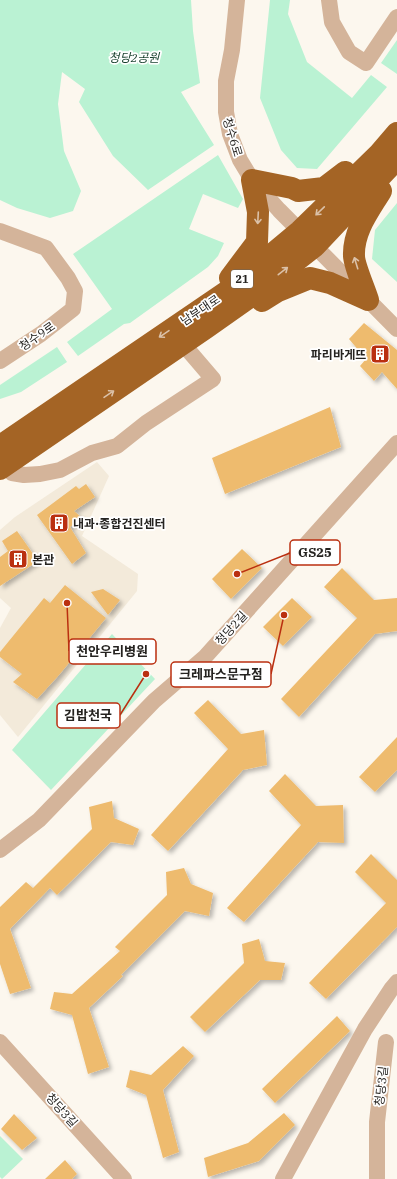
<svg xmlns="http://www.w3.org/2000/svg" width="397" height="1179" font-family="'IBM Plex Serif','Noto Sans KR',serif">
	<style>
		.built { fill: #f3eada }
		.green { fill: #baf2d3 }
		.building { fill: #eebb6e; filter: url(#shadow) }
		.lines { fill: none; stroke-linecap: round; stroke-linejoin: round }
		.minor { stroke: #d4b49a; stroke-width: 16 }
		.highway { stroke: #a46425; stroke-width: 22 }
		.oneway { stroke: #dbc1a8 }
		.labels { text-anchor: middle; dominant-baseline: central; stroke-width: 3.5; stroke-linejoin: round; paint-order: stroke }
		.shield { fill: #fff; stroke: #666563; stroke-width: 1 }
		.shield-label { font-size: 11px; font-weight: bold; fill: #252320 }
		.park-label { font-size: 12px; font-style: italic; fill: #153e2b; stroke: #fff }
		.street-label { font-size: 12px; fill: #252320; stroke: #fff }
		.poi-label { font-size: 12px; font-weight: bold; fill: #252320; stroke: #fff; text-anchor: start }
		.leader { fill: none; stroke: #ba2f10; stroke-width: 1.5 }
		.callout-dot { fill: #ba2f10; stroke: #fff; stroke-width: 1.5 }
		.callout { fill: #fff; stroke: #ba2f10; stroke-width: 1.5 }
		.callout-label { font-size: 13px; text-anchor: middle; font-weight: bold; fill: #252320 }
	</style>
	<defs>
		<filter id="shadow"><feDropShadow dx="3" dy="3" stdDeviation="2" flood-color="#0004"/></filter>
	</defs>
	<rect width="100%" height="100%" fill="#fcf7ee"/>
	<path class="built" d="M97,462L109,476L82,536L138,574L137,591L18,737L0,715V628L11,608L0,598V530L15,517Z"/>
	<path class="green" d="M0,0H191L193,31L200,83L181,92L214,145L148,190L113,156L79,102L85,89L62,72L58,104L64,151L81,191L73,211L50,218L17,208L0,200Z
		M270,0H290L288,14L307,62L352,98L371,75L387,87L317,169L297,168L281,150L260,98Z
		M397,40V74L381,63Z
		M218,155L243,199L238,208L203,194L189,229L224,243L218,256L208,267L130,323L124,324L78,356L67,342L112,309L73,254Z
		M397,203V282L372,259L375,230Z
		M57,347L67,362L21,392L0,399V385Z
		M112,634L155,679L51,790L12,750Z
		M0,1136L23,1159L2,1179L0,1177Z"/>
	<path class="building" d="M364,323L397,350V389L382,372L374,381L360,366L366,359L349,339Z
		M330,407L341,447L225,494L212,458Z
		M86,484L95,497L74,511L82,518L70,527L86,553L72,564L37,515L76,486L79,489Z
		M17,531L38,561L0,586V557L8,551L2,541Z
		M242,549L262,568L231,599L212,579Z
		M342,568L374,600L397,598V631L375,634L299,717L281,699L357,618L324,587Z
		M65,585L106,618L59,675L37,699L13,682L22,674L0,657V652L44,598L50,603Z
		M103,589L120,600L108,615L91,592Z
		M292,598L312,617L283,646L263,627Z
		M208,700L241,734L264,730L267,765L243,770L168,851L151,835L228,749L194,713Z
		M397,737V770L375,792L359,777Z
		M285,774L316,806L343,805L344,843L318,842L244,922L227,908L301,825L269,791Z
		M112,801L114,818L139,829L133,845L111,842L57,895L50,888L10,929L31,988L10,994L0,964V907L26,882L33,888L92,829L89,807Z
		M371,854L397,880V927L326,999L309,983L386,903L355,872Z
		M184,868L191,884L213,893L209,916L185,911L121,975L123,976L89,1008L109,1067L88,1074L72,1015L50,1009L54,992L72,994L120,951L115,947L167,895L166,872Z
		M259,939L265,961L285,963L281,980H260L205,1032L190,1017L244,963L242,944Z
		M337,1016L350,1031L275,1103L262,1089Z
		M183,1046L194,1056L163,1090L179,1152L163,1158L146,1095L126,1087L130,1070L151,1075Z
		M284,1113L295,1125L259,1161L208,1177L204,1158L248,1143Z
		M14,1114L37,1138L22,1150L1,1129Z
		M65,1160L77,1174L72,1179H45Z"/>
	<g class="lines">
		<path class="minor" d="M237,0L232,50L226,81V112L230,134L240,160L252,180L279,210L397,329
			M329,0L332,22L349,52L366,63L397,17
			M0,231L46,248L68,278L75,291L73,309L41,334L0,361
			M12,473L24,475L40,474L60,470L92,453L117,446L146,423L213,379L183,344
			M0,850L39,820L154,701L205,657L397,443
			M0,1042L124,1179
			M283,1179L365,1029L392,988L397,982
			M377,1179V1122L386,1042"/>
		<path class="highway" d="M230,278L257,242L258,212L252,180L292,188L298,191L324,188L345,172
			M368,300C365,290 354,265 354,256C353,231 369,211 381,191
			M262,301L278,291L310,278L330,283L368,300
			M0,446L229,290L300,231L379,154L397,133
			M0,469L206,328L247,299L315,246L397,159"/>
	</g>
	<defs><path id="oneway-shaft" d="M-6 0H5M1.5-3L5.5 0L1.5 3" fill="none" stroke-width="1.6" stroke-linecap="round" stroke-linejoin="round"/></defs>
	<g class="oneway">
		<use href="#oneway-shaft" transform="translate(320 211) rotate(136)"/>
		<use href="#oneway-shaft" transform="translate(258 218) rotate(93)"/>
		<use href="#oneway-shaft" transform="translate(356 263) rotate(-107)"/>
		<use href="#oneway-shaft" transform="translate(283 271) rotate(-38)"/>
		<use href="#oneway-shaft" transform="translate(164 334) rotate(146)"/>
		<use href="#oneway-shaft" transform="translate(109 394) rotate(-34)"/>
	</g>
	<defs>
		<g id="building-square" transform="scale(1)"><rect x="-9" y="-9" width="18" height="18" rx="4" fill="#ba2f10" stroke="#fff"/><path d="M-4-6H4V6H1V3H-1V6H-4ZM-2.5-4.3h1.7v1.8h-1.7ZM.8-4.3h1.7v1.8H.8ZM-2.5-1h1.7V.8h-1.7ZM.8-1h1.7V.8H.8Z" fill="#fff"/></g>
	</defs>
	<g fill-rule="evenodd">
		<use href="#building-square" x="380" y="354"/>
		<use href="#building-square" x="59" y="523"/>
		<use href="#building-square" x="18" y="559"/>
	</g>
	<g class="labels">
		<rect class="shield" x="231" y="270" width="22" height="18" rx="3"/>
		<g class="shield-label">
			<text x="242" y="279">21</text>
		</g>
		<g class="park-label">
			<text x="134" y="57">청당2공원</text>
		</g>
		<g class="street-label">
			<text transform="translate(233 137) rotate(73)">청수6로</text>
			<text transform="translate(200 310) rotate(-34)">남부대로</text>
			<text transform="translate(37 336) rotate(-35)">청수9로</text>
			<text transform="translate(231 628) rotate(-48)">청당2길</text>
			<text transform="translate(381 1086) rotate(-84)">청당3길</text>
			<text transform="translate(62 1110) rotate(48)">청당3길</text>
		</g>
		<g class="poi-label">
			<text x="366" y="354" text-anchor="end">파리바게뜨</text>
			<text x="73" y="523">내과·종합건진센터</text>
			<text x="32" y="559">본관</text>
		</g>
	</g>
	<path class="leader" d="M237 574L290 553M67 603L69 651M284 615L271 674M146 674L120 715"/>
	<g class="callout-dot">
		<circle cx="237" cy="574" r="4"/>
		<circle cx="67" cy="603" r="4"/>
		<circle cx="284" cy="615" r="4"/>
		<circle cx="146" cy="674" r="4"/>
	</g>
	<g class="callout">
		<rect x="290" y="540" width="50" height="25" rx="4"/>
		<rect x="69" y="639" width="87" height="25" rx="4"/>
		<rect x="171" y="662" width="100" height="25" rx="4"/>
		<rect x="57" y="703" width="63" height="25" rx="4"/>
	</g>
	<g class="callout-label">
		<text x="315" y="557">GS25</text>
		<text x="112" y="656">천안우리병원</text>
		<text x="221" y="679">크레파스문구점</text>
		<text x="88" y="720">김밥천국</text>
	</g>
</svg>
